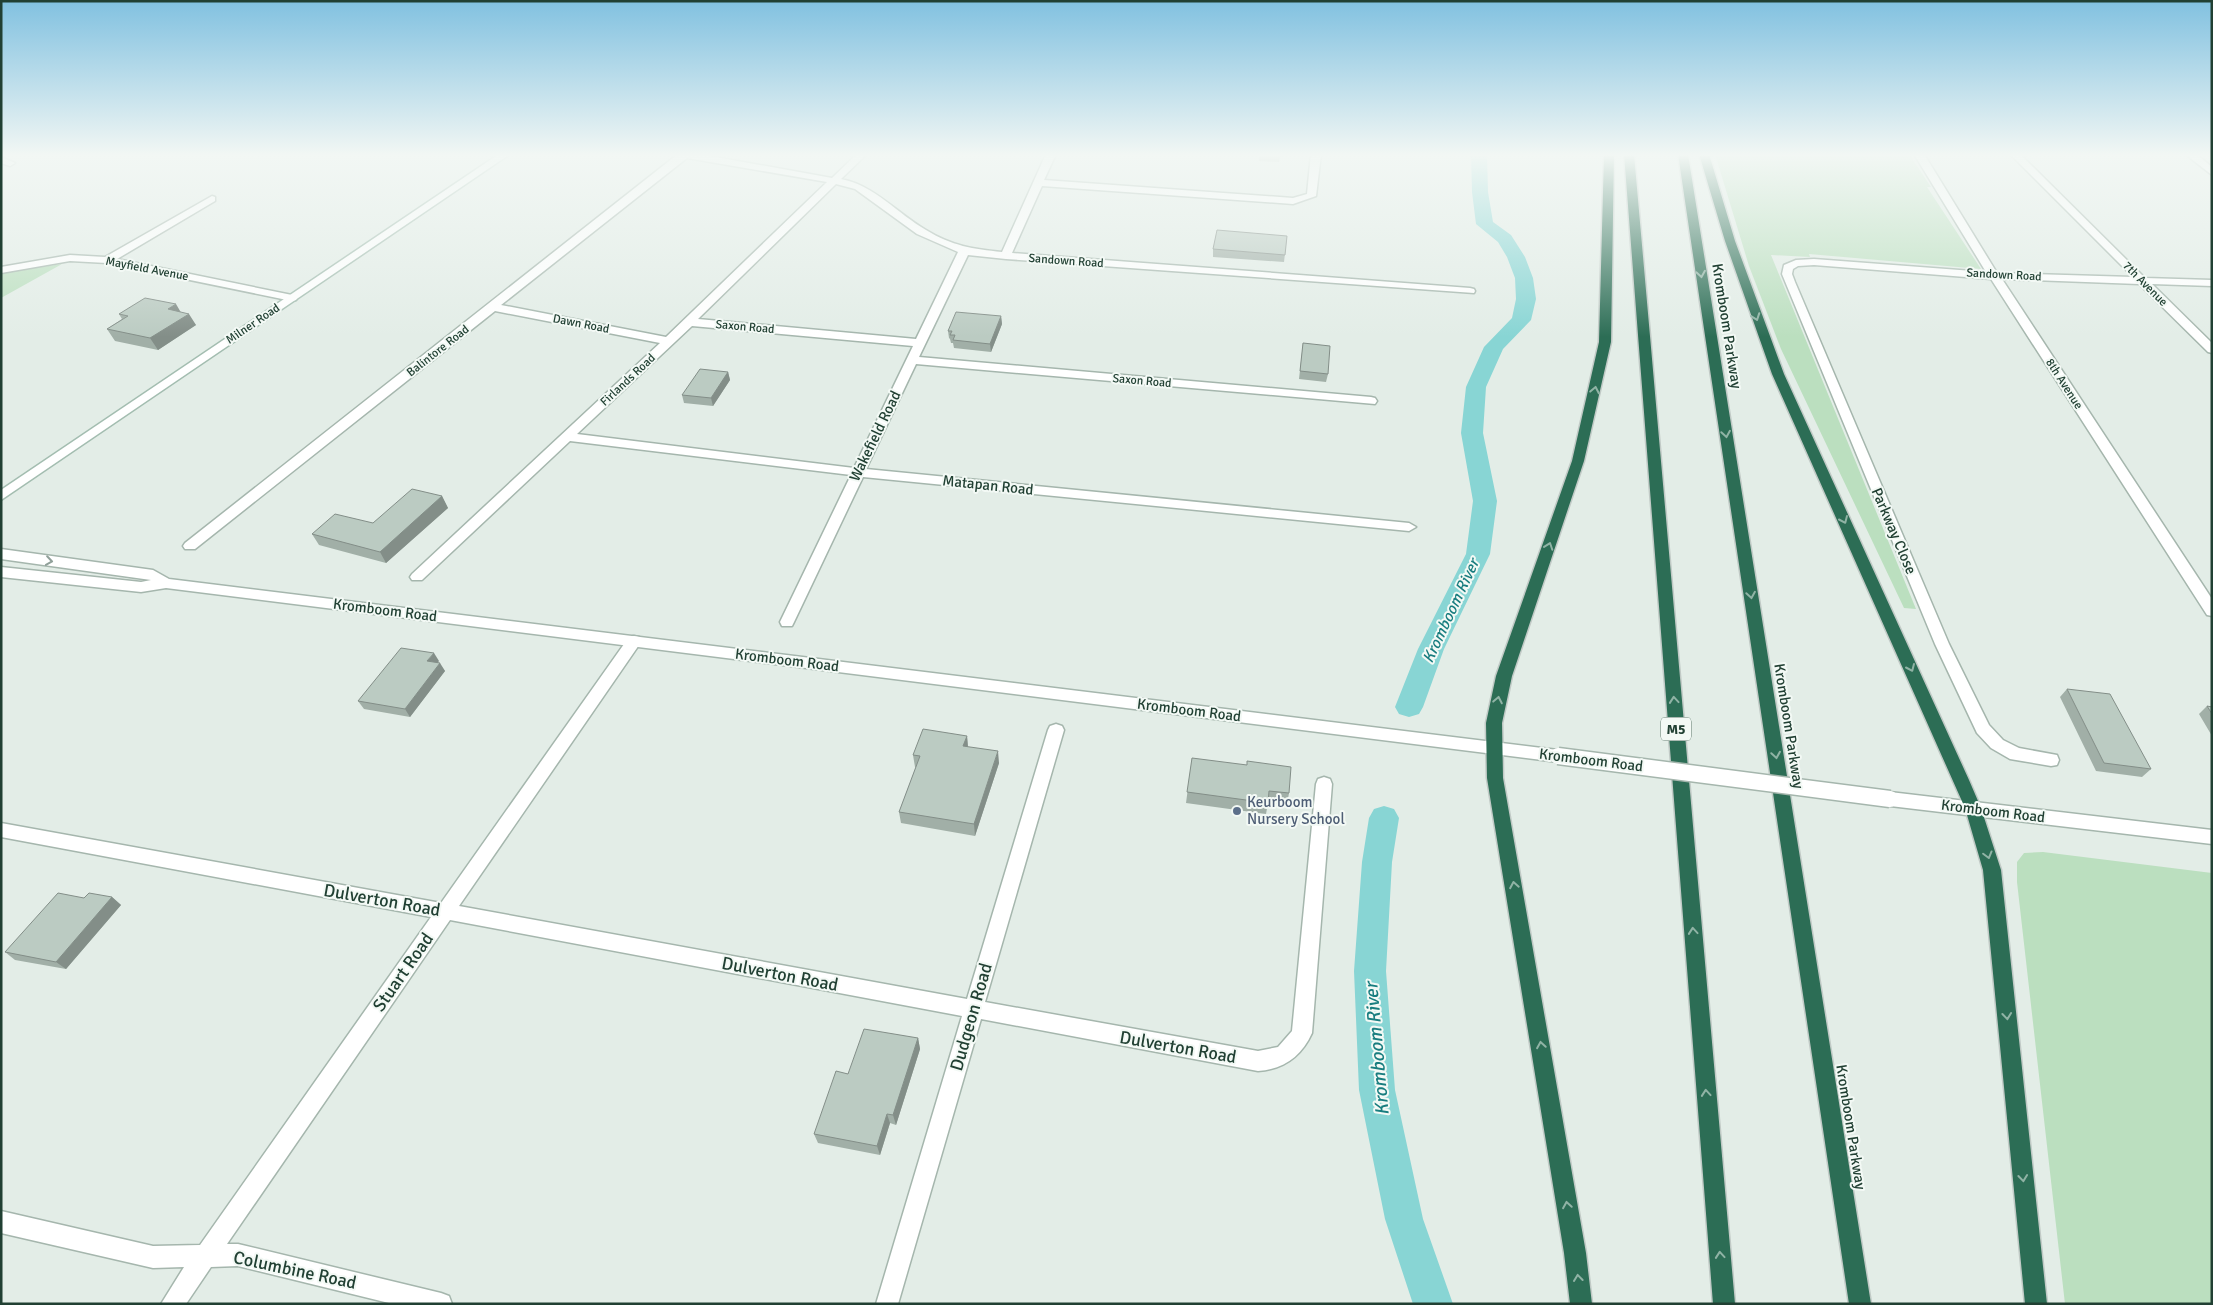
<svg xmlns="http://www.w3.org/2000/svg" width="2213" height="1305" font-family="Signika,sans-serif">
	<style>
		.green { fill: #bbdfbf }
		.lines { fill: none; stroke-linecap: round; stroke-linejoin: round }
		.canal { fill: #88d5d4; fill-rule: evenodd }
		.minor-casing { stroke: #a5b6ad; stroke-width: 3 }
		.tertiary-casing { stroke: #a5b6ad; stroke-width: 3 }
		.secondary-casing { stroke: #a3bdb0; stroke-width: 3 }
		.motorway-casing { stroke: #c1cac6; stroke-width: 3 }
		.minor { fill: #fff; fill-rule: evenodd }
		.tertiary { fill: #fff; fill-rule: evenodd }
		.secondary { fill: #fff; fill-rule: evenodd }
		.motorway { fill: #2c6d55; fill-rule: evenodd }
		.tertiary-bridge-casing { stroke: #a5b6ad; stroke-width: 19; stroke-linecap: butt }
		.tertiary-bridge { stroke: #fff; stroke-width: 16 }
		.wall { fill: #a1afa7 }
		.shaded-wall { fill: #838e88 }
		.building { fill: #bbcbc2; stroke: #838e88 }
		.oneway { stroke: #90b3a5 }
		.oneway2 { stroke: #90a099 }
		.service-dot { fill: #5c6f8a; stroke: #f3f9f5; stroke-width: 2 }
		.labels { text-anchor: middle; dominant-baseline: central; stroke-width: 4; stroke-linejoin: round; paint-order: stroke }
		.far-street-label { font-size: 12px; fill: #214033; stroke: #f3f9f5 }
		.shield { fill: #f3f9f5; stroke: #60786d; stroke-width: 1 }
		.shield-label { font-size: 14px; font-weight: bold; fill: #214033 }
		.street-label { font-size: 15px; fill: #214033; stroke: #f3f9f5 }
		.service-label { font-size: 15px; fill: #4e5e75; stroke: #f3f9f5; text-anchor: start }
		.water-label { font-size: 16px; font-style: italic; fill: #187d7f; stroke: #f3f9f5 }
		.near-street-label { font-size: 18px; fill: #214033; stroke: #f3f9f5 }
		.near-water-label { font-size: 19px; font-style: italic; fill: #187d7f; stroke: #f3f9f5 }
	</style>
	<rect width="100%" height="100%" fill="#e3ede7"/>
	<path class="green" d="M1715,154H1909L1931,187H1927L1981,269L1809,254L1810,257L1771,255L1916,609L1904,608L1781,349L1749,266Z
		M62,264L1,298V273Z
		M2043,852L2212,873V1304H2065L2017,882V862L2024,853Z"/>
	<g class="lines">
		<path class="canal" d="M1471,154H1487L1488,192L1493,222L1511,235L1525,257L1533,278L1536,299L1531,320L1503,349L1486,387L1483,433L1497,501L1490,554L1444,649L1423,707L1419,714L1409,717L1399,714L1395,707L1418,649L1466,554L1473,501L1461,433L1466,387L1484,347L1512,318L1516,299L1515,278L1507,257L1498,242L1476,224L1472,192Z
			M1384,806L1394,809L1399,818L1392,862L1386,971L1395,1090L1423,1219L1453,1304H1413L1385,1219L1359,1090L1354,971L1362,862L1369,818L1374,809Z"/>
		<g class="minor-casing">
			<path id="minor" d="M678,154H699L832,178L857,154H867L841,179C874,185 898,214 926,230C952,246 973,249 1002,252L1046,154H1056L1044,180L1293,198L1307,194L1311,154H1321L1316,196L1293,204L1042,186L1012,253L1470,288L1474,289L1475,291L1474,293L1006,259L968,255L919,357L1371,397L1375,398L1377,401L1375,404L916,364L866,469L1409,523L1416,527L1409,531L863,477L794,622L792,626H782L780,622L851,475L570,441L422,580H412L410,577L412,574L660,343L495,311L195,549H185L183,546L185,543ZM687,158L827,182L666,337L501,305ZM836,184L855,189L917,234L958,252L916,339L698,319ZM692,326L913,346L854,468L577,434Z
				M1914,154H1924L1997,273L2133,277L2010,154H2020L2145,278L2212,280V286L2152,284L2212,343V353L2208,352L2139,284L2002,279L2212,599V616L2207,615L1991,279L1814,265L1798,266L1793,269L1792,274L1795,282L1949,644L1989,725L2003,740L2019,748L2057,755L2059,760L2057,765L2051,766L2010,759L1991,748L1977,733L1935,644L1782,274L1784,265L1796,260L1814,259L1986,272Z
				M2185,154H2196L2212,167V175Z
				M1,157L15,163L10,166L1,163Z
				M212,196L215,197V201L117,259L292,295L297,298L296,300L292,301L107,263L70,261L1,273V267L70,255L105,257Z
				M634,636L639,637L641,641L639,645L459,906L967,999L1048,730L1050,726L1056,724L1062,726L1064,730L985,1002L1258,1051L1278,1047L1292,1031L1316,784L1318,779L1324,777L1330,779L1332,784L1312,1033C1301,1057 1284,1069 1258,1071L981,1019L898,1304H876L962,1016L450,920L227,1244H238L441,1293L449,1296L452,1304H393L238,1266L211,1267L186,1304H161L184,1267L153,1268L1,1233V1211L153,1246L200,1245L431,917L1,837V823L441,903L629,637Z"/>
		</g>
		<g class="tertiary-casing">
			<path id="tertiary" d="M1,549L153,570L169,579L1558,750L1564,751L1566,756L1564,761L1558,762L166,588L141,592L1,577V567L141,582L151,580L1,559Z
				M1890,792L2212,830V844L1890,806L1884,804L1882,799L1884,794Z"/>
		</g>
		<g class="secondary-casing">
			<path id="secondary" d="M499,154H510L1,500V490Z"/>
		</g>
		<g class="motorway-casing">
			<path id="motorway" d="M1604,154H1614L1611,342L1584,461L1512,676L1502,723L1503,778L1586,1253L1592,1304H1570L1564,1253L1487,778L1486,723L1496,676L1572,461L1599,342Z
				M1624,154H1634L1735,1304H1713Z
				M1678,154H1688L1871,1304H1849Z
				M1699,154H1709L1735,241L1784,374L1969,780L1981,808L2001,870L2047,1304H2025L1983,870L1965,808L1772,374L1725,241Z"/>
		</g>
		<use href="#minor" class="minor"/>
		<use href="#tertiary" class="tertiary"/>
		<use href="#secondary" class="secondary"/>
		<use href="#motorway" class="motorway"/>
		<g class="tertiary-bridge-casing">
			<path id="tertiary-bridge" d="M1558,756L1890,799"/>
		</g>
		<use href="#tertiary-bridge" class="tertiary-bridge"/>
	</g>
	<path class="wall" d="M1260,154H1281L1279,162L1259,161Z
		M1287,236L1284,262L1213,257V249Z
		M180,312L196,325L158,350L115,341L107,329L122,319L119,314Z
		M1001,316L1002,324L991,352L954,348L953,343H951L950,339L949,338L948,331Z
		M1303,343L1328,374L1326,382L1299,379Z
		M728,372L730,380L713,406L684,403L682,395Z
		M442,496L448,508L386,563L319,545L312,534L373,523Z
		M439,661L438,662L445,671L410,717L364,709L358,701Z
		M2067,689L2151,769L2142,777L2096,771L2060,697Z
		M2207,706L2212,707V736L2199,714Z
		M967,736L968,747L999,763L975,836L901,823L899,812L916,767H915L913,755Z
		M1192,758L1289,793L1287,805L1268,803L1266,814L1186,803Z
		M112,897L121,905L66,969L15,960L5,952L84,898Z
		M918,1038L920,1049L896,1125L890,1123L880,1155L818,1143L814,1134L848,1074Z"/>
	<path class="shaded-wall" d="M176,304L183,316L168,309Z
		M189,314L196,325L158,350L150,338Z
		M1001,316L1002,324L991,352L990,344Z
		M728,372L730,380L713,406L711,398Z
		M442,496L448,508L386,563L380,552Z
		M434,653L439,661L432,669L427,661Z
		M440,663L445,671L410,717L405,709Z
		M967,736L968,748L963,746Z
		M998,751L999,763L975,836L974,824Z
		M112,897L121,905L66,969L56,962Z
		M918,1038L920,1049L896,1125L893,1115Z
		M887,1114L890,1123L880,1155L877,1146Z"/>
	<path class="building" d="M1264,154H1280V155Z
		M1217,230L1287,236L1285,255L1213,249Z
		M145,298L176,304L168,309L189,314L150,338L107,329L128,316L119,314Z
		M956,312L1001,316L990,344L953,340L955,335H950L952,331H948Z
		M1303,343L1330,346L1328,374L1300,371Z
		M700,369L728,372L711,398L682,395Z
		M412,489L442,496L380,552L312,534L335,514L373,523Z
		M401,648L434,653L427,661L440,663L405,709L358,701Z
		M2067,689L2110,694L2151,769L2104,763Z
		M2207,706L2212,707V714Z
		M923,729L967,736L963,746L998,751L974,824L899,812L920,756L913,755Z
		M1192,758L1247,765V761L1291,767L1289,793L1269,791L1268,803L1187,792Z
		M58,893L84,898L89,893L112,897L56,962L5,952Z
		M864,1029L918,1038L893,1115L887,1114L877,1146L814,1134L836,1071L848,1074Z"/>
	<defs><path id="oneway-chevron" d="M-2-3.5L2.5 0L-2 3.5" fill="none" stroke-width="1.6" stroke-linecap="round" stroke-linejoin="round" transform="scale(1.25)"/></defs>
	<g class="oneway">
		<use href="#oneway-chevron" transform="translate(1701 274) rotate(81)"/>
		<use href="#oneway-chevron" transform="translate(1756 317) rotate(70)"/>
		<use href="#oneway-chevron" transform="translate(1595 390) rotate(-79)"/>
		<use href="#oneway-chevron" transform="translate(1726 434) rotate(81)"/>
		<use href="#oneway-chevron" transform="translate(1844 520) rotate(66)"/>
		<use href="#oneway-chevron" transform="translate(1549 546) rotate(-71)"/>
		<use href="#oneway-chevron" transform="translate(1751 595) rotate(81)"/>
		<use href="#oneway-chevron" transform="translate(1911 668) rotate(66)"/>
		<use href="#oneway-chevron" transform="translate(1498 700) rotate(-79)"/>
		<use href="#oneway-chevron" transform="translate(1674 700) rotate(-95)"/>
		<use href="#oneway-chevron" transform="translate(1776 755) rotate(81)"/>
		<use href="#oneway-chevron" transform="translate(1988 855) rotate(75)"/>
		<use href="#oneway-chevron" transform="translate(1514 885) rotate(-100)"/>
		<use href="#oneway-chevron" transform="translate(1693 931) rotate(-95)"/>
		<use href="#oneway-chevron" transform="translate(2007 1016) rotate(84)"/>
		<use href="#oneway-chevron" transform="translate(1541 1045) rotate(-99)"/>
		<use href="#oneway-chevron" transform="translate(1706 1093) rotate(-95)"/>
		<use href="#oneway-chevron" transform="translate(2023 1178) rotate(84)"/>
		<use href="#oneway-chevron" transform="translate(1567 1205) rotate(-99)"/>
		<use href="#oneway-chevron" transform="translate(1720 1255) rotate(-95)"/>
		<use href="#oneway-chevron" transform="translate(1578 1278) rotate(-97)"/>
	</g>
	<use class="oneway2" href="#oneway-chevron" transform="translate(49 561) rotate(8)"/>
	<linearGradient id="sky" x2="0" y2="1"><stop stop-color="#81c1e0"/><stop offset="0.46" stop-color="#f2f7f4"/><stop offset="1" stop-color="#f2f7f4" stop-opacity="0"/></linearGradient>
	<rect width="2213" height="337" fill="url(#sky)"/>
	<circle class="service-dot" cx="1237" cy="811" r="5"/>
	<g class="labels">
		<g class="far-street-label">
			<text transform="translate(1066 261) rotate(4)">Sandown Road</text>
			<text transform="translate(147 269) rotate(11)">Mayfield Avenue</text>
			<text transform="translate(2004 275) rotate(3)">Sandown Road</text>
			<text transform="translate(2145 284) rotate(45)">7th Avenue</text>
			<text transform="translate(253 324) rotate(-34)">Milner Road</text>
			<text transform="translate(581 324) rotate(11)">Dawn Road</text>
			<text transform="translate(745 327) rotate(5)">Saxon Road</text>
			<text transform="translate(438 351) rotate(-38)">Balintore Road</text>
			<text transform="translate(628 380) rotate(-43)">Firlands Road</text>
			<text transform="translate(1142 381) rotate(5)">Saxon Road</text>
			<text transform="translate(2064 384) rotate(57)">8th Avenue</text>
		</g>
		<rect class="shield" x="1661" y="717.5" width="30" height="23" rx="4"/>
		<g class="shield-label">
			<text x="1676" y="729">M5</text>
		</g>
		<g class="street-label">
			<text transform="translate(1727 326) rotate(81)">Kromboom Parkway</text>
			<text transform="translate(875 436) rotate(-64)">Wakefield Road</text>
			<text transform="translate(988 485) rotate(6)">Matapan Road</text>
			<text transform="translate(1894 531) rotate(67)">Parkway Close</text>
			<text transform="translate(385 610) rotate(7)">Kromboom Road</text>
			<text transform="translate(787 660) rotate(7)">Kromboom Road</text>
			<text transform="translate(1189 710) rotate(7)">Kromboom Road</text>
			<text transform="translate(1789 726) rotate(81)">Kromboom Parkway</text>
			<text transform="translate(1591 760) rotate(7)">Kromboom Road</text>
			<text transform="translate(1993 811) rotate(7)">Kromboom Road</text>
			<text transform="translate(1851 1127) rotate(81)">Kromboom Parkway</text>
		</g>
		<g class="service-label">
			<text x="1247" y="802">Keurboom<tspan x="1247" dy="17">Nursery School</tspan></text>
		</g>
		<g class="water-label">
			<text transform="translate(1451 611) rotate(-65)">Kromboom River</text>
		</g>
		<g class="near-street-label">
			<text transform="translate(382 900) rotate(10)">Dulverton Road</text>
			<text transform="translate(403 972) rotate(-55)">Stuart Road</text>
			<text transform="translate(780 974) rotate(11)">Dulverton Road</text>
			<text transform="translate(971 1017) rotate(-74)">Dudgeon Road</text>
			<text transform="translate(1178 1047) rotate(10)">Dulverton Road</text>
			<text transform="translate(295 1270) rotate(12)">Columbine Road</text>
		</g>
		<g class="near-water-label">
			<text transform="translate(1377 1049) rotate(-95)">Kromboom River</text>
		</g>
	</g>
	<rect width="2213" height="1305" fill="none" stroke="#214033" stroke-width="5"/>
</svg>
